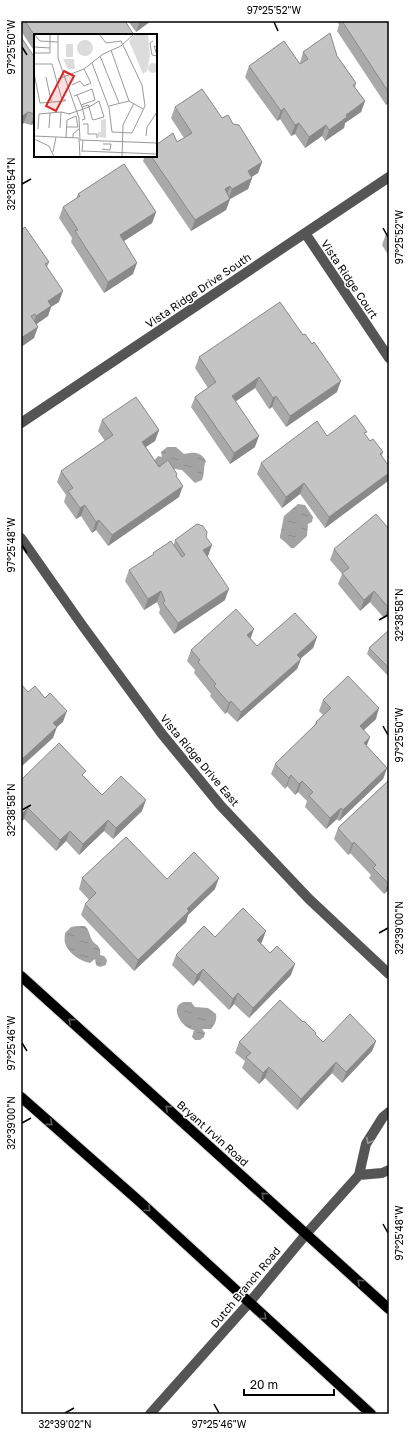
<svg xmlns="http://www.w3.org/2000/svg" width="410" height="1435" font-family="'Golos Text',sans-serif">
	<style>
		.water { fill: url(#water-ripples) }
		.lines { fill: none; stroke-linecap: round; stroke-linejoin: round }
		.major-casing { stroke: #dbdbdb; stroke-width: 12 }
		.minor { stroke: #555; stroke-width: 10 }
		.major { stroke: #000; stroke-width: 10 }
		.wall { fill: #a9a9a9 }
		.shaded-wall { fill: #898989 }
		.building { fill: #c4c4c4; stroke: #898989 }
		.oneway { stroke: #595959 }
		.oneway2 { stroke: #999 }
		.ticks { fill: none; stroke: #000; stroke-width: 1.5 }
		.labels { text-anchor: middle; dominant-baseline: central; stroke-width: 3; stroke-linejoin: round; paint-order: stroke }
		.street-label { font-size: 11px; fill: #000; stroke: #fff }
		.inset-road { fill: none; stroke: #999; stroke-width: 1 }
		.view { fill: #d62828; fill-opacity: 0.15; stroke: #d62828; stroke-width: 2 }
		.inset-edge { fill: none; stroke: #000; stroke-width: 2 }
		.neatline { fill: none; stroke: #000; stroke-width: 1.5 }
		.ticks-label { font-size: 10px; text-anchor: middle; fill: #000 }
	</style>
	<defs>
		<pattern id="water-ripples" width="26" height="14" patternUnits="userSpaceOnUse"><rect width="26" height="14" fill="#a3a3a3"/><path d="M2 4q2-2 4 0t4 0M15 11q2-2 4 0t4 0" fill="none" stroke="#8b8b8b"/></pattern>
	</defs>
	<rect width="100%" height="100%" fill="#fff"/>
	<path class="water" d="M167,447H176L184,454C194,452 200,451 206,461C203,467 205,473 202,480L195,483L182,470L155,466L154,461L158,456L162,457L161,452Z
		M298,504L305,505L313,517L312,522L308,524L307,536L294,548H291L285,542L280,538V536L284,516Z
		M77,926H85C89,930 89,933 91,938C93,945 102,944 100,955L104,956L107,960L106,965L100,967L96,965L95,959L90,963C80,961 68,953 65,943C64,940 65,935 65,933L71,927Z
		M184,1002H191L195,1007L208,1008L216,1014C217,1021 215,1024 211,1029H202L205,1033L204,1037L200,1040H195L192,1037L194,1030C182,1029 168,1006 184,1002Z"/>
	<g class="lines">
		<g class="major-casing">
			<path id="major" d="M21,976L389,1309
				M21,1097L139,1201L371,1414"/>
		</g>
		<path class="minor" d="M305,233L389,358
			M21,423L389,177
			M21,538L82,625L162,734L221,806L309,899L389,974
			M359,1175L382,1173L389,1170
			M150,1414L249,1303L307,1233L359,1175L366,1144L383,1117L389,1112"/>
		<use href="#major" class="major"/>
	</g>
	<path class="wall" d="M21,21H125L35,35V52L21,31Z
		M128,21H151L136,32Z
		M339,21H389V102L386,105L337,31L339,25L338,23Z
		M303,52L337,56L356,83L355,88L365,101L361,112L345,123L344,128L325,141L322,136L305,148L295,134L291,136L280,119L277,121L245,77L249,66L300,63Z
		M35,58V123L31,125L24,123Z
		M175,107L222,118L233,124L262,162L258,173L251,177L252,178L248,189L230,199L226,210L191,231L143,161L145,156H151L177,142L184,138L171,118Z
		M78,194L156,212L152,223L124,241L133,274L104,293L71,242L72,238L59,218L63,207L76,199Z
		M21,230L49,262L47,267L59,302L51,307L48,316L37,324L34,338L21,347Z
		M389,232V256L382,245L386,234Z
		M199,357L337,392L286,427L272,407L269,409L255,388L235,401L255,447L230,464L191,407L195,397L208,388L195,368Z
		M102,420L159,430L155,441L146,447L159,467L176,477L179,497L108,546L96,530L92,533L81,516L76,519L64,502L66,495L57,482L61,471L105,441L98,431Z
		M366,435L370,441L383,452L382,456L389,473V479L388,481L325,528L300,494L282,508L257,474L261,463L327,436Z
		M389,529V614L384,618L370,602L360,611L338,584L342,574L330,560L334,549Z
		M206,537L208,556H207L225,600L174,634L159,613L160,609L157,602L144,610L125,581L129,570L153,555V553L174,544L175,540Z
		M389,630V677L367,654L369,648Z
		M317,637L313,648L301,658L297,669L237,722L227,712L225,714L210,696L211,694L194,673L195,670L187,661L191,650L251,639L257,646Z
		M323,700L376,719L364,730L367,746L387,768L383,779L339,821L337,819L326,829L305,807L307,801L298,792L295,795L287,786L285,789L271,774L275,764L314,726L316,722L323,715L319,711Z
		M84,776L102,795L142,811L113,839L104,831L79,855L66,841L56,851L24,819L21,822V780Z
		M389,780V893L387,891L384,894L369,878L371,875L350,853L348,855L334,839L338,828Z
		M82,878L167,879L215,889L188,915L186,922L134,971L81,915L85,904L89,900L79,889Z
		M215,937L262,942L261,943L291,975L249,1018L234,1004L229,1010L199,980L193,986L172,965L176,955Z
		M303,1022L316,1033L315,1034L323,1042L376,1041L372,1051L342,1083L332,1073L297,1110L265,1078L259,1084L242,1068L245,1061L235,1053L239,1042Z"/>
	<path class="shaded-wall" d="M140,21H151L136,32Z
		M389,96V102L386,105Z
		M365,101L361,112L345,123L344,128L325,141L329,130L346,115Z
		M284,108L280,119L277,121L281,111Z
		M28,112L24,123L21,125V117Z
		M34,114H35V123L31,125Z
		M299,123L295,134L291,136L295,125Z
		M326,125L322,136L305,148L309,137Z
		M262,162L258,173L244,182L248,171Z
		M252,178L248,189L230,199L226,210L191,231L195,220L228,200L232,189Z
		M230,186L226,197L225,189Z
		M156,212L152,223L116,246L120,235Z
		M137,263L133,274L104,293L108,282Z
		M63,291L59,302L51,307L48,316L32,327L36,316L48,301Z
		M38,327L34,338L21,347V338Z
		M259,377L255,388L228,407L232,396Z
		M341,381L337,392L286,427L290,416Z
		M276,396L272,407L269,409L273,398Z
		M159,430L155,441L138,452L142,442Z
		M259,436L255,447L230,464L234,453Z
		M389,473V479L388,481L325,528L329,517Z
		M304,483L300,494L282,508L286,497Z
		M183,486L179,497L108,546L112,535Z
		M85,505L81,516L76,519L80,508Z
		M99,520L96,530L92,533L96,522Z
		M212,545L208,556L199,561L203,550Z
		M229,589L225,600L174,634L178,623Z
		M161,591L157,602L144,610L148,599Z
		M374,591L370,602L360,611L364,600Z
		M388,607H389V614L384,618Z
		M254,629L250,640L247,635Z
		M317,637L313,648L293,665L297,655Z
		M301,659L297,669L237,722L241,712Z
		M231,701L227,712L225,714L229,703Z
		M379,708L376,719L356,737L360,726Z
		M67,711L63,722L57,727L53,738L21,767V760L53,723Z
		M370,737L366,748L364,743Z
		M387,768L383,779L339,821L343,810Z
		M291,775L287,786L285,789L289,778Z
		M302,781L298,792L295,795L299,784Z
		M146,800L142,811L113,839L116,828Z
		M28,808L24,819L21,822V815Z
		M341,808L337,819L326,829L330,818Z
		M108,820L104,831L79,855L83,844Z
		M70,831L66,841L56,851L60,840Z
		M354,842L350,853L348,855L352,844Z
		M219,878L215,889L188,915L186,922L134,971L138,960L187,909Z
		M389,882V886L387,891L384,894L388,883Z
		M266,931L262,942L253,950L257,940Z
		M295,964L291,975L249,1018L253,1008Z
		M203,969L199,980L193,986L197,975Z
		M238,993L234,1004L229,1010L233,999Z
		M376,1041L372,1051L342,1083L346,1072Z
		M336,1062L332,1073L297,1110L301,1099Z
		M269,1067L265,1078L259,1084L263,1073Z"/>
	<path class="building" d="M25,21H125L134,35L35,36Z
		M342,21H389V93Z
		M330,33L337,56L356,83L353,85L365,101L346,115L347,117L329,130L326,125L309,137L299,123L295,125L284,108L281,111L249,66L284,41L300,64L308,59L303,52Z
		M21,37L35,58V114L28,112L21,117Z
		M202,89L222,118L228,115L233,124L239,125L262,162L248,171L252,178L232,189L230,186L225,189L230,199L195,220L151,156H156V145L173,133L177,142L192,133L175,107Z
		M124,164L156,212L120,235L137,263L108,282L75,231L78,230L63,207L80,196L78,194Z
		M25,227L49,262L45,264L63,291L48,301L51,306L36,316L35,314L31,316L38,327L21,338V230Z
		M389,232V239L386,234Z
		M280,302L303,335L305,334L312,344L314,342L341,381L290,416L276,396L273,398L259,377L232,396L259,436L234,453L195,397L216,382L199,357Z
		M136,397L159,430L142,442L159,467L168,460L177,474L176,476L183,486L112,535L99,520L96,522L85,505L80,508L68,491L73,488L61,471L113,435L102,420Z
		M355,415L367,432L364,433L370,441L373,439L383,452L380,454L389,466V473L329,517L304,483L286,497L261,463L317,421L327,436Z
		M376,514L389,529V607H388L374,591L364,600L342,573L349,568L334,549Z
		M197,524L203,526L207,532L206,537L212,545L203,550L229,589L178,623L163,603L165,601L161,591L148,599L129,570L154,554L153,553L171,541L182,557L185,555L175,540Z
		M236,609L254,629L247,635L257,646L295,613L317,637L297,655L301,659L241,712L231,701L229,703L214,686L216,684L198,662L200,660L191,650Z
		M389,630V668L369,648Z
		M348,676L379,708L360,726L370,737L364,743L387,768L343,810L341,808L330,818L309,796L313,792L302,781L299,784L291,775L289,778L275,764L317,723L316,722L331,708L323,700Z
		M21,684L28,692L35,686L45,698L50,693L67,711L53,723L57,727L21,760Z
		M59,743L86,771L82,775L102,795L121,776L146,800L116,828L108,820L83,844L70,831L60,840L28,808L21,815V780Z
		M389,780V882L388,883L373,868L376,865L354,842L352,844L338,828Z
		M126,837L167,879L194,852L219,878L187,909L189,911L138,960L85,904L96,893L82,878Z
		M243,908L266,931L257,940L270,953L277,946L295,964L253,1008L238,993L233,999L203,969L197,975L176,955L204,926L215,937Z
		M280,1000L303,1022L304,1021L316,1033L315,1034L323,1042L350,1014L376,1041L346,1072L336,1062L301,1099L269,1067L263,1073L246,1057L251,1053L239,1042Z"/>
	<defs><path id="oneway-chevron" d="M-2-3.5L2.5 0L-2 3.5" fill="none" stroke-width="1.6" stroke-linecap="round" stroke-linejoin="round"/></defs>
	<g class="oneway">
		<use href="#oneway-chevron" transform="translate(71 1021) rotate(-138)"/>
		<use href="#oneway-chevron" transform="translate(168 1108) rotate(-138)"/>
		<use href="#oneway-chevron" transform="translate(50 1123) rotate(41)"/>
		<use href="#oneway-chevron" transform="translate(264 1195) rotate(-138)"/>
		<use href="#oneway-chevron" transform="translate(148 1209) rotate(43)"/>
		<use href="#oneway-chevron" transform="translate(360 1282) rotate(-137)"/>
		<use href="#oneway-chevron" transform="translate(264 1317) rotate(42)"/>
	</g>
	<use class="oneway2" href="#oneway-chevron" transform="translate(369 1141) rotate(118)"/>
	<path class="ticks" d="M274,22L278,31M22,47L27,55M22,184L31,179M383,228L388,237M22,545L27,553M379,620L388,615M383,726L388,735M22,810L31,805M379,933L388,928M22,1043L27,1051M22,1123L31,1118M383,1224L388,1233M214,1404L219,1413M65,1413L74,1408"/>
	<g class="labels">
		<g class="street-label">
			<text transform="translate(350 279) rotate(56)">Vista Ridge Court</text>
			<text transform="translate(198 290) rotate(-34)">Vista Ridge Drive South</text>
			<text transform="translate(200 760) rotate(50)">Vista Ridge Drive East</text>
			<text transform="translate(213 1133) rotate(42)">Bryant Irvin Road</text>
			<text transform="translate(245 1287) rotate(-50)">Dutch Branch Road</text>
		</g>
	</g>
	<g transform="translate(34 34)">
		<rect width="123" height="123" fill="#fff"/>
		<path d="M72,85V104L64,103V98H67V86Z" fill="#dcdcdc"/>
		<path d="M101,0H114L116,22L113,37L109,40L95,7Z" fill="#dcdcdc"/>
		<path d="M43 14a8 8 0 1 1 16 0a8 8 0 1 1-16 0ZM32,10H39V23H32ZM29,25H40L41,35H34ZM114 34a5 5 0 1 1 10 0a5 5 0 1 1-10 0Z" fill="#dcdcdc"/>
		<path class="inset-road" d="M0,0L6,7L24,8M24,0V24L45,84L46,106L123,109M119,7L116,9L118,21L123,22M0,13L16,14M123,13L120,12L123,21M77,16L95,67M0,19H16V0M66,22L85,69M58,29L75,74L78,98L98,99L111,72L108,51L87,7L72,9L65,0M0,30H18L28,66M0,39L6,69L31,67L32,66H29M12,43L17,67M24,45L50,35L69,20L87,12L100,0M38,51L46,47L50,52L57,49L50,35M43,61L58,55L61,66L47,71M40,62L43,61L48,73L51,85L48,86M75,72L95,67L109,75M35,80L55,73L65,67L70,83L59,86L58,85V84L55,73L54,71L48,73M49,90H54V100H63V104M15,94L16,79M26,94L27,78M4,95L5,80L27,78L36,80M0,102L45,104M112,102L113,93L123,78M32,104L33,86L42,82L44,93H33M39,104V100L46,94M0,105L15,112L20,123M45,105L46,123M68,115L76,116L77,110H69M48,117L123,120M19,118L22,103M48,118L49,106M88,123L89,91L100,69"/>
		<path class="view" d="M30,37L40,42L22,77L12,72Z"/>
		<rect width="123" height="123" class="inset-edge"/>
	</g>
	<rect width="410" height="1435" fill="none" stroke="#ffffff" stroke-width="44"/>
	<path d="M244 1389v6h90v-6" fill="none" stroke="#000000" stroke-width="2"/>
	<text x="250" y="1389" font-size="12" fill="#000000" stroke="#ffffff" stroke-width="3" paint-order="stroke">20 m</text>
	<rect x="22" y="22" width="366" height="1391" class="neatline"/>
	<g class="ticks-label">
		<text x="274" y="14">97°25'52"W</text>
		<text transform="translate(11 47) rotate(-90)" y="4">97°25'50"W</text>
		<text transform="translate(11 184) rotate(-90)" y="4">32°38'54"N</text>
		<text transform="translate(399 237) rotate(-90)" y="4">97°25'52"W</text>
		<text transform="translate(11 545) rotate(-90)" y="4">97°25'48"W</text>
		<text transform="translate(399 615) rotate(-90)" y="4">32°38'58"N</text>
		<text transform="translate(399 735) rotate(-90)" y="4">97°25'50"W</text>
		<text transform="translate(11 810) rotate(-90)" y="4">32°38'58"N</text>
		<text transform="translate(399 928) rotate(-90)" y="4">32°39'00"N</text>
		<text transform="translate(11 1043) rotate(-90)" y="4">97°25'46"W</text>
		<text transform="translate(11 1123) rotate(-90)" y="4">32°39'00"N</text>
		<text transform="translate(399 1233) rotate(-90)" y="4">97°25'48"W</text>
		<text x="65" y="1428">32°39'02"N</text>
		<text x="219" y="1428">97°25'46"W</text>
	</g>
</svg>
